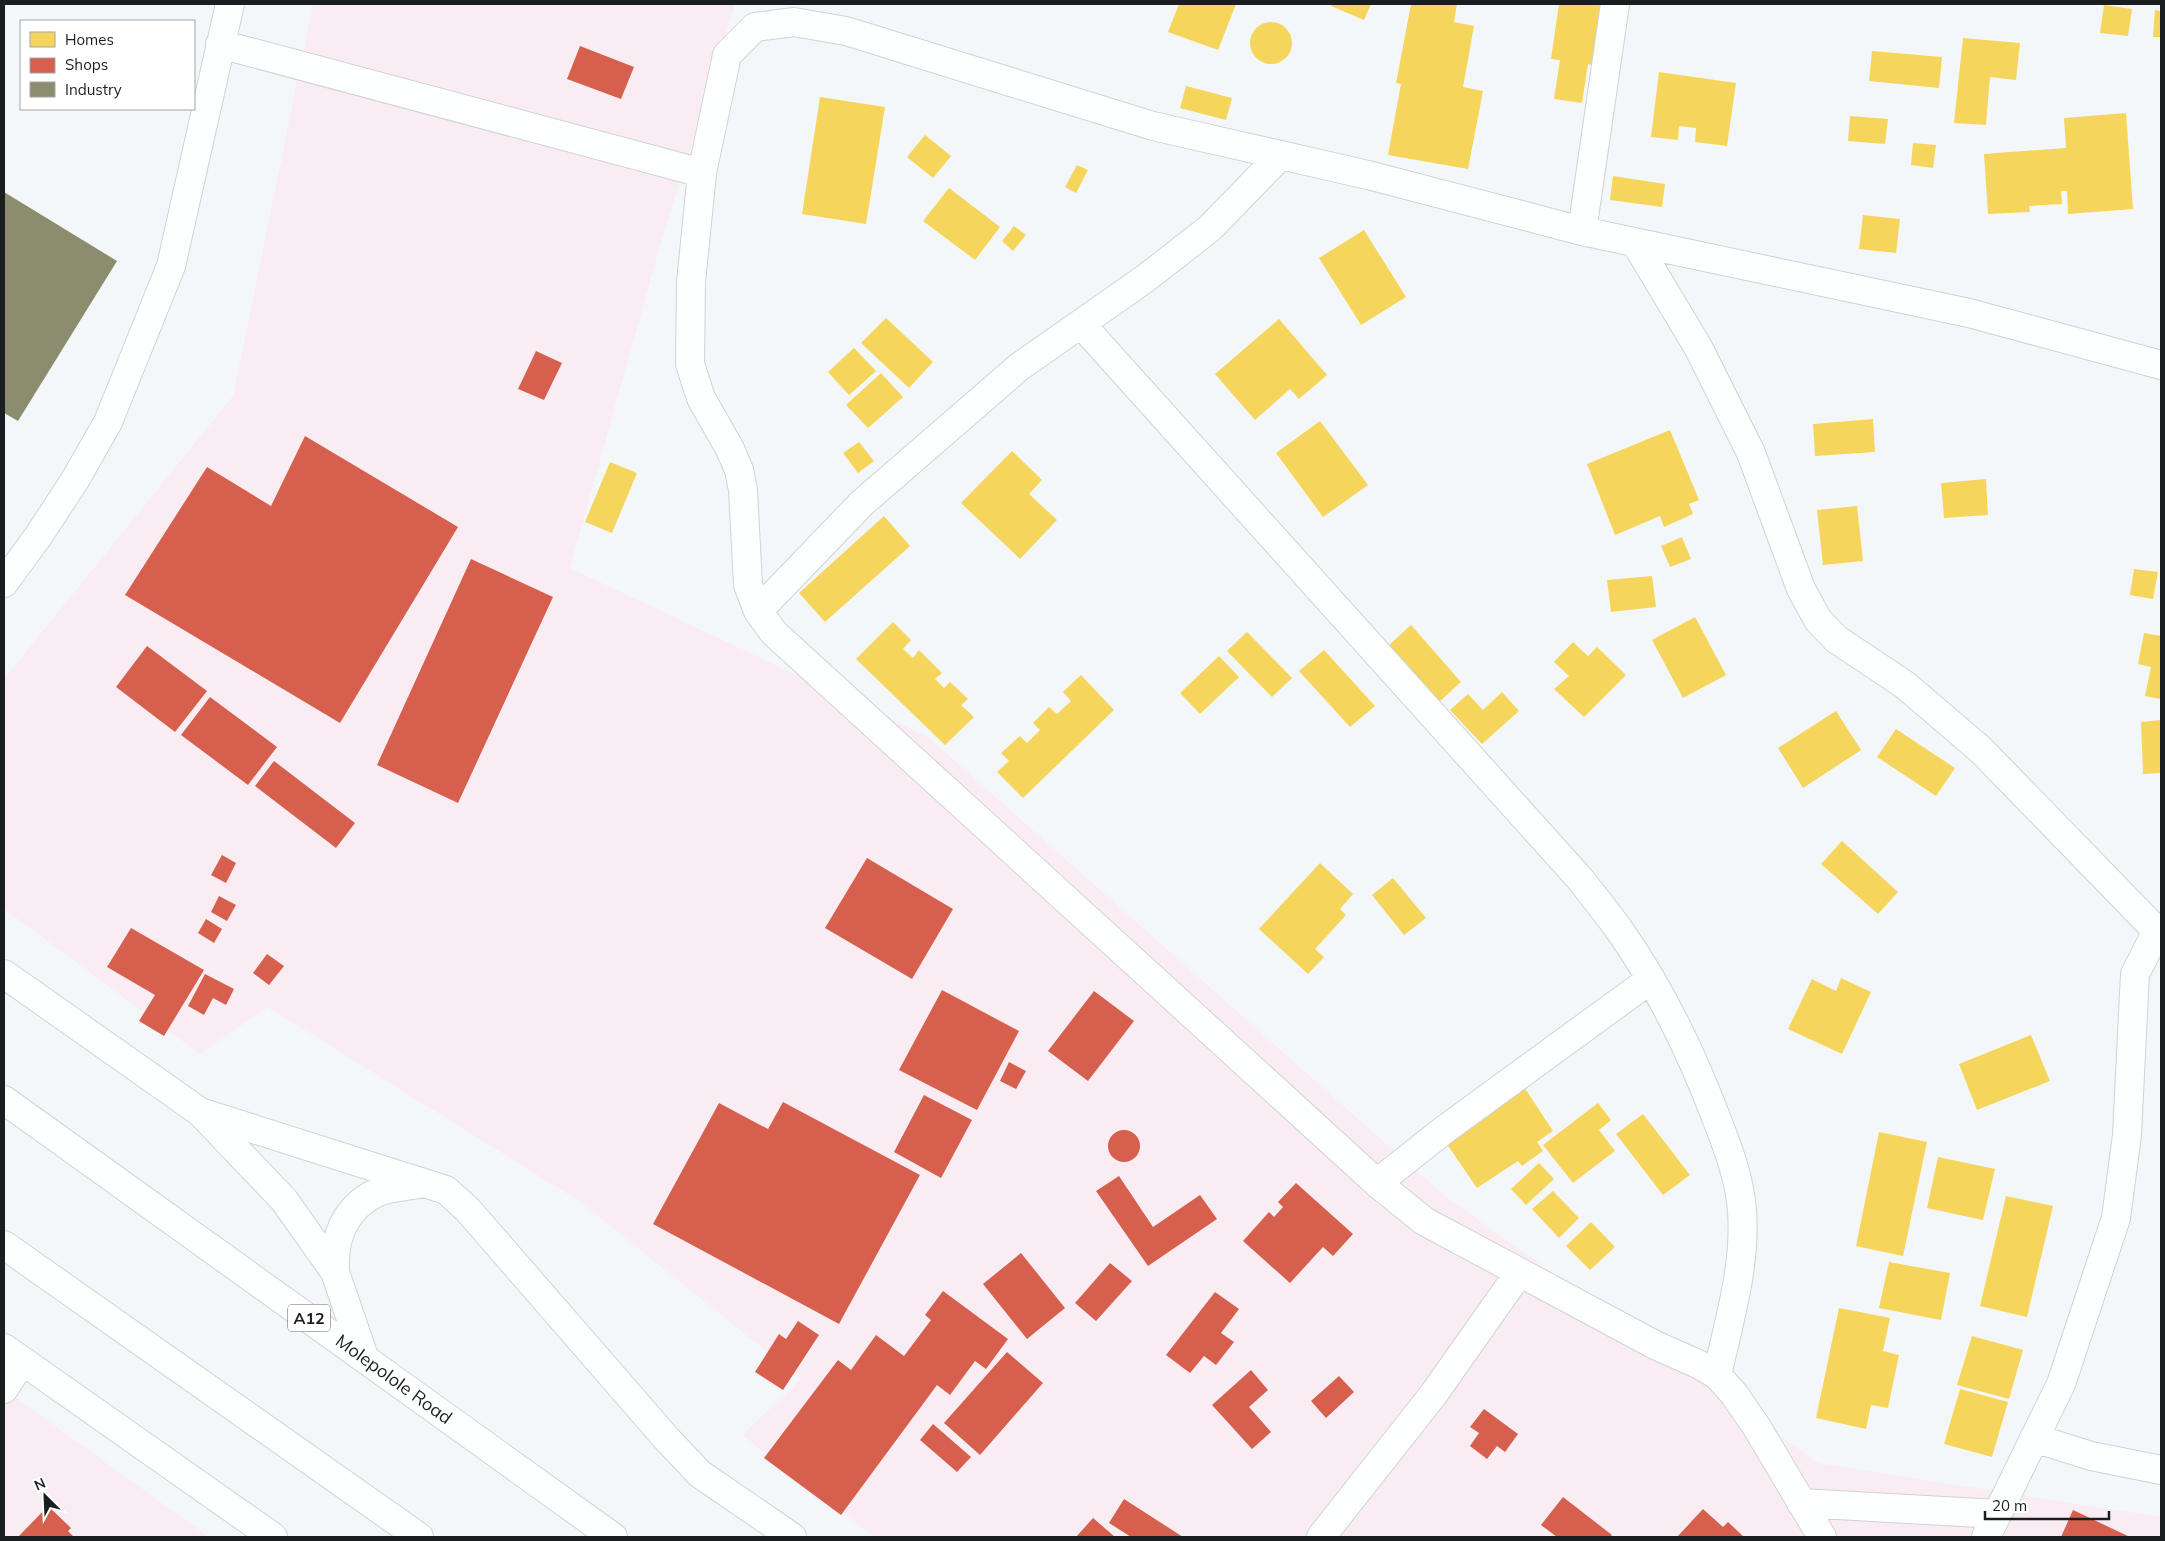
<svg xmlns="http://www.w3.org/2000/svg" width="2165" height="1541" font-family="Mulish,sans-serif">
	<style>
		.commercial { fill: #f9edf3 }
		.homes { fill: #f6d55c }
		.shops { fill: #d6604d }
		.industry { fill: #8c8c6e }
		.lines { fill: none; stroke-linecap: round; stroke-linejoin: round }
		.street-casing { stroke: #d0d3d6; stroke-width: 30 }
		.primary-casing { stroke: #d0d3d6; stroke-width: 30 }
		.street { stroke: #fdfefe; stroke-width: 28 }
		.primary { stroke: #fdfefe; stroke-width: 28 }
		.labels { text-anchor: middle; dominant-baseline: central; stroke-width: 5; stroke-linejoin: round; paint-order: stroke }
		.shield { fill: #fff; stroke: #5f6264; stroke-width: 1 }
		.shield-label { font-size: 16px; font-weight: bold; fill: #1a1e21 }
		.street-label { font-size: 18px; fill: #1a1e21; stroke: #fff }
	</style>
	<rect width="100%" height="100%" fill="#f4f7fa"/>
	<path class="commercial" d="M313,4H735L661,242L570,568L928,737L1445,1196L1818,1463L2161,1517V1537H874L742,1435L801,1379L579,1201L268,1007L200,1054L4,909V679L233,396Z
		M4,1389L209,1537H4Z"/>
	<path class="homes" d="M1179,4H1236L1218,50L1168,32Z
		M1332,4H1371L1364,20L1331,6Z
		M1411,4H1457L1454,22L1474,26L1463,87L1483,91L1468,169L1388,155L1401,84L1396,83Z
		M1559,4H1601L1592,65L1588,64L1582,103L1554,99L1560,60L1551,59Z
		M2104,5L2132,9L2128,36L2100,33Z
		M2155,10L2161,11V37H2153Z
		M1250 43a21 21 0 1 1 42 0a21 21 0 1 1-42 0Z
		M1963,38L2020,43L2016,80L1990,77L1986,125L1954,123Z
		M1872,51L1942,57L1939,88L1869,81Z
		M1659,72L1736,83L1727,146L1695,142L1696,128L1679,126L1678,140L1651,137Z
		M1186,86L1232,98L1226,120L1180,108Z
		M820,97L885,107L866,224L802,214Z
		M2126,113L2133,209L2068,214L2067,191H2061L2062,204L2029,206L2030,212L1988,214L1984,154L2066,148L2064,118Z
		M1850,116L1888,119L1885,144L1848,141Z
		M925,135L951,156L933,178L907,157Z
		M1913,143L1936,145L1933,168L1911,165Z
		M1077,165L1088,170L1076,193L1065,187Z
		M1613,176L1665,184L1662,207L1610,200Z
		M949,188L1000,227L975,260L923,221Z
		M1863,215L1900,219L1896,253L1859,249Z
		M1014,226L1026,235L1013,251L1002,241Z
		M1364,230L1406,297L1361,325L1319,258Z
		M886,318L933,362L909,388L861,343Z
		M1279,319L1327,375L1299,399L1290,389L1255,420L1215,374Z
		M854,348L876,371L849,395L828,372Z
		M881,373L903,397L868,428L846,405Z
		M1873,419L1875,452L1815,456L1813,424Z
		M1320,421L1368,485L1323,517L1276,453Z
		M1670,430L1699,500L1689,504L1693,514L1664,527L1660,516L1615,535L1587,464Z
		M859,442L874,461L858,473L843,453Z
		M1012,451L1042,480L1029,494L1057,520L1020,559L961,503Z
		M610,462L637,473L612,533L585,522Z
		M1986,479L1988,515L1944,518L1941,483Z
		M1857,506L1863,561L1823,565L1817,510Z
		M884,516L910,546L825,622L799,593Z
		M1682,537L1691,559L1670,567L1661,546Z
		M2134,569L2158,572L2153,599L2130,595Z
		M1652,576L1656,607L1611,612L1607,580Z
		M1695,617L1726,675L1683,698L1652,640Z
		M893,622L911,640L903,649L913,658L919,650L942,673L935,679L944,688L950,682L968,699L961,705L974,717L945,745L856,659Z
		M1411,625L1461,682L1439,702L1388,646Z
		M1247,632L1292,678L1272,697L1227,651Z
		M2144,633L2161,636V699L2145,696L2151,667L2138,664Z
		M1573,642L1588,656L1597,647L1626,675L1584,717L1554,689L1569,676L1554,662Z
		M1324,650L1375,706L1350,727L1299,671Z
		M1219,656L1239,677L1200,714L1180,693Z
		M1081,675L1114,710L1023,798L997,772L1009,761L1001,753L1020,736L1027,743L1040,730L1033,723L1049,707L1057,714L1071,701L1063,692Z
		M1502,692L1519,711L1482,744L1450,710L1468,694L1483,710Z
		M1836,711L1861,750L1803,788L1778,748Z
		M2161,720V773L2143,774L2141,722Z
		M1896,729L1955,768L1936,796L1877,757Z
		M1842,841L1898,892L1878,914L1821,864Z
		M1320,863L1353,894L1340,909L1346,915L1315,949L1324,957L1308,974L1259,929Z
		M1393,878L1426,918L1404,935L1372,895Z
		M1841,978L1871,992L1842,1054L1788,1029L1812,979L1836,991Z
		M2031,1035L2050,1081L1977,1110L1959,1064Z
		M1524,1087L1553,1131L1537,1142L1543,1151L1522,1166L1518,1161L1477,1188L1444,1140Z
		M1598,1103L1611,1120L1599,1130L1615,1151L1573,1183L1543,1145Z
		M1643,1114L1690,1175L1663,1195L1616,1134Z
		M1879,1132L1927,1142L1903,1256L1856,1246Z
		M1938,1157L1995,1169L1983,1220L1927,1208Z
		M1539,1163L1554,1179L1526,1205L1511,1189Z
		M1553,1191L1579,1218L1559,1238L1532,1209Z
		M2006,1196L2053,1206L2027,1317L1980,1306Z
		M1591,1222L1615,1247L1590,1270L1566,1246Z
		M1889,1262L1950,1273L1941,1320L1879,1308Z
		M1839,1308L1890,1318L1883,1351L1899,1355L1888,1408L1871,1405L1866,1429L1816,1418Z
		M1972,1336L2023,1350L2009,1399L1957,1385Z
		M1960,1389L2008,1402L1992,1457L1944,1444Z"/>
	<path class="shops" d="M580,46L634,67L621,99L567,79Z
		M536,351L562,363L544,400L518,389Z
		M305,436L458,527L340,723L125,595L207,467L271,506Z
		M471,559L553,597L458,803L377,765Z
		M147,646L207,691L175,732L116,687Z
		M210,697L277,747L248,785L181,735Z
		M274,761L355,823L336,848L255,786Z
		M222,855L236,863L226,883L211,875Z
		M867,858L953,909L912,979L825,928Z
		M219,896L236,905L227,921L211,912Z
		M206,919L222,929L214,943L198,933Z
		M131,928L204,970L164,1036L139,1021L155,995L107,967Z
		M267,954L284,966L269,985L253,973Z
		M205,974L234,989L226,1005L213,998L204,1015L188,1006Z
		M942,990L1019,1031L977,1110L899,1070Z
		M1094,991L1134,1021L1088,1081L1048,1051Z
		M1009,1062L1026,1071L1016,1089L1000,1081Z
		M924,1095L972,1120L941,1178L894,1152Z
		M783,1102L920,1175L839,1324L653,1224L719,1103L768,1129Z
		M1108 1146a16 16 0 1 1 32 0a16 16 0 1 1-32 0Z
		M1119,1176L1153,1227L1200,1195L1217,1219L1148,1266L1096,1191Z
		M1296,1183L1353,1234L1333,1256L1323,1247L1290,1283L1243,1241L1269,1212L1274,1217L1283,1207L1278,1202Z
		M1021,1253L1065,1308L1027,1339L983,1284Z
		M1110,1263L1132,1281L1096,1321L1075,1303Z
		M943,1291L1008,1339L986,1369L975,1361L950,1395L937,1385L841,1515L764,1458L838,1360L851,1370L876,1335L904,1356L931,1320L925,1315Z
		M1215,1292L1239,1309L1221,1333L1234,1342L1216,1365L1204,1356L1190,1373L1166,1355Z
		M798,1321L819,1335L783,1390L755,1372L779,1334L786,1339Z
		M1007,1352L1043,1383L980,1455L944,1423Z
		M1251,1370L1268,1390L1249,1407L1271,1432L1252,1449L1212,1405Z
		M1339,1376L1354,1392L1326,1418L1311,1401Z
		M1484,1409L1518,1434L1505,1452L1497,1446L1487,1459L1470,1446L1479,1433L1470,1427Z
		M933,1424L971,1457L957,1472L920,1440Z
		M1563,1497L1612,1535L1610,1537H1557L1541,1525Z
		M1124,1499L1183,1537H1131L1109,1523Z
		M48,1506L71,1528L68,1531L74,1537H18Z
		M1703,1509L1723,1527L1728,1522L1744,1537H1677Z
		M2073,1510L2130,1537H2061Z
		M1093,1518L1115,1537H1076Z"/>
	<path class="industry" d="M4,192L117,261L18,421L4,413Z"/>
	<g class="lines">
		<g class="street-casing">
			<path id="street" d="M220,44L702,173
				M1582,231L1615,4
				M1635,242L1698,347L1751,453L1801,589L1818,620L1836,639L1905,685L1981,750L2157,931
				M1081,324L1581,880C1594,897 1608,914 1620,931C1661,989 1692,1054 1717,1120C1728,1148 1740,1180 1742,1211C1746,1267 1729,1321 1717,1375
				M4,583L39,535L75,480L108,422L171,266L230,4
				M758,611L862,503L1019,367L1146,278L1210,228L1281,155
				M4,974L200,1112L284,1200L335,1272L364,1357
				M200,1112L446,1190L468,1210L666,1438L700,1474L792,1537
				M1377,1183L1444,1130L1651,979
				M335,1272C333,1238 345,1207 378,1192C391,1187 410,1186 424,1183
				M4,1348L273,1537
				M4,1389L22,1361
				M2034,1438L2091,1456L2161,1470
				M1801,1503L1997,1514
				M1321,1537L1433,1395L1519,1273
				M1822,1537L1756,1426L1734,1394L1717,1375L1698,1364L1655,1345L1424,1221L1377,1183L774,633L758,611L748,585L743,490L739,470L730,449L701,398L690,364L691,282L702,173L727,55L755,27L794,22L846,31L1153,126L1368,175L1582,231L1969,313L2161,365
				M1986,1537L2061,1384L2116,1218L2127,1135L2135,974L2157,931L2161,928"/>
		</g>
		<g class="primary-casing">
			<path id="primary" d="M4,1100L613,1537
				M4,1245L419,1537"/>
		</g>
		<use href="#street" class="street"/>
		<use href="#primary" class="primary"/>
	</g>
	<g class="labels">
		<rect class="shield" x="288" y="1304.5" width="42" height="27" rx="4"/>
		<g class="shield-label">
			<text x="309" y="1318">A12</text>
		</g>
		<g class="street-label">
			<text transform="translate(394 1379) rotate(36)">Molepolole Road</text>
		</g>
	</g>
	<rect width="2165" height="1541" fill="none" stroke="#1a1e21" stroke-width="10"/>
	<rect x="20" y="20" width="175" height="90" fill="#ffffff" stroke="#a3a5a6"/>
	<rect x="30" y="32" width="25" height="15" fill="#f6d55c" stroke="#a3a5a6"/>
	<text x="65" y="45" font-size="15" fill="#1a1e21">Homes</text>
	<rect x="30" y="58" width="25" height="15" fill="#d6604d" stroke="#a3a5a6"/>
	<text x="65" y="70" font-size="15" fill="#1a1e21">Shops</text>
	<rect x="30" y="82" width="25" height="15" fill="#8c8c6e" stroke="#a3a5a6"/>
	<text x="65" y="95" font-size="15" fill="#1a1e21">Industry</text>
	<g transform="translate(45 1496) rotate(336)" stroke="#ffffff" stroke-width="4" paint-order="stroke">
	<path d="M0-4L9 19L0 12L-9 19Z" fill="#1a1e21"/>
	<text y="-8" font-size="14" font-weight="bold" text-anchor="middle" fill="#1a1e21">N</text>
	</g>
	<path d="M1985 1511v8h124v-8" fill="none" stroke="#1a1e21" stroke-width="2.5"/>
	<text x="1992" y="1511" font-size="15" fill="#1a1e21" stroke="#ffffff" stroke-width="4" paint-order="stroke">20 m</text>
</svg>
